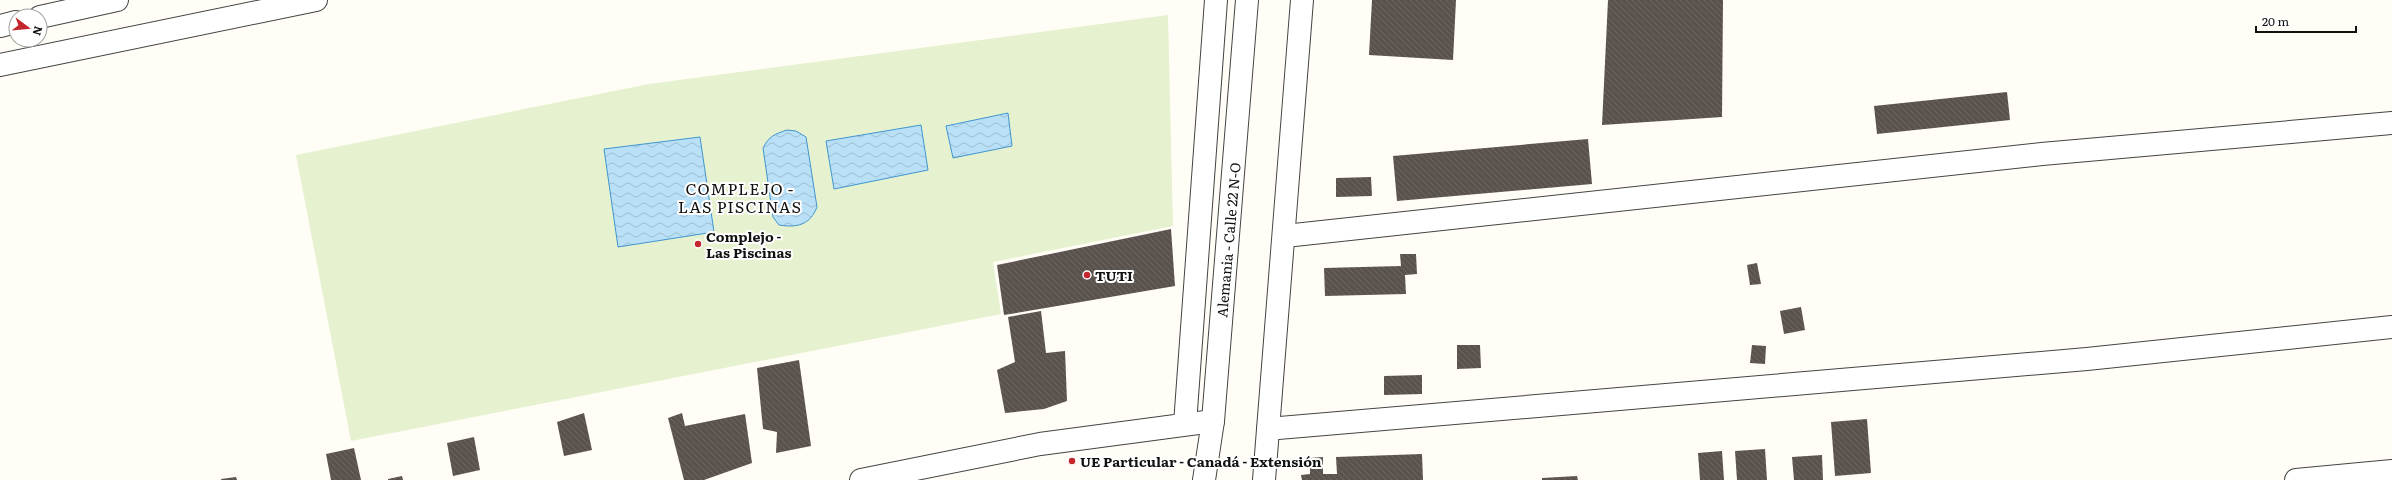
<svg xmlns="http://www.w3.org/2000/svg" width="2392" height="480" font-family="Literata,serif">
	<style>
		.pitch { fill: #e6f2cf }
		.water { fill: url(#water-waves); stroke: #3f96cf }
		.building { fill: url(#building-back-hatch) }
		.lines { fill: none; stroke-linecap: round; stroke-linejoin: round }
		.minor-casing { stroke: #444; stroke-width: 24 }
		.tertiary-casing { stroke: #444; stroke-width: 24 }
		.minor { stroke: #fff; stroke-width: 22 }
		.tertiary { stroke: #fff; stroke-width: 22 }
		.poi-dot { fill: #c4262e; stroke: #fff; stroke-width: 1.5 }
		.labels { text-anchor: middle; dominant-baseline: central; stroke-width: 4; stroke-linejoin: round; paint-order: stroke }
		.poi-label { font-size: 14px; font-weight: bold; fill: #111; stroke: #fff; text-anchor: start }
		.street-label { font-size: 14px; fill: #111; stroke: #fff }
		.quarter-label { font-size: 16px; letter-spacing: 1px; fill: #111; stroke: #fff }
	</style>
	<defs>
		<pattern id="water-waves" width="16" height="10" patternUnits="userSpaceOnUse"><rect width="16" height="10" fill="#b9e0f7"/><path d="M0 5q4-4 8 0t8 0" fill="none" stroke="#9ebfd3"/></pattern>
		<pattern id="building-back-hatch" width="6" height="6" patternUnits="userSpaceOnUse"><rect width="6" height="6" fill="#5a524d"/><path d="M-1 5l2 2M0 0l6 6M5-1l2 2" fill="none" stroke="#6d6662"/></pattern>
	</defs>
	<rect width="100%" height="100%" fill="#fffdf5"/>
	<path class="pitch" d="M1168,15L1173,226L993,262L1001,314L351,441L296,155L649,84Z"/>
	<path class="water" d="M1008,113L1012,146L953,158L946,126Z
		M921,125L928,170L834,189L826,141Z
		M787,130L796,131L806,137L817,207C810,225 797,228 779,225L773,217L763,148C769,136 775,134 787,130Z
		M700,137L714,232L618,247L604,149Z"/>
	<path class="building" d="M1372,0H1456L1453,60L1369,55Z
		M1608,0H1723L1722,117L1602,125Z
		M2007,92L2010,120L1877,134L1874,106Z
		M1588,139L1592,184L1397,201L1393,156Z
		M1371,177L1372,196L1336,197V178Z
		M1171,229L1175,286L1004,315L997,265Z
		M1400,254H1416L1417,274L1405,275L1406,294L1325,296L1324,268L1401,266Z
		M1757,263L1761,284L1750,285L1747,265Z
		M1801,307L1805,330L1784,334L1780,311Z
		M1041,311L1046,353L1065,351L1067,401L1044,409L1005,413L997,370L1015,362L1008,317Z
		M1457,345H1480L1481,368L1457,369Z
		M1752,345L1766,346L1765,364L1750,363Z
		M799,360L811,446L776,453L777,432L763,429L757,368Z
		M1422,375V394L1384,395V376Z
		M584,413L592,450L564,456L557,422Z
		M682,413L685,426L745,414L752,463L704,480H684L668,418Z
		M1867,419L1871,473L1835,476L1831,422Z
		M474,437L480,470L453,476L447,443Z
		M354,448L361,480H331L326,454Z
		M1765,449L1767,480H1737L1735,451Z
		M1722,451L1724,480H1700L1698,453Z
		M1422,454L1423,480H1302L1301,475L1310,474V458L1323,457V474H1337L1336,457Z
		M1822,455L1823,480H1794L1792,457Z
		M402,476L403,480H388V479Z
		M1577,476L1578,480H1542V478Z
		M236,477L237,480H221V479Z"/>
	<g class="lines">
		<g class="minor-casing">
			<path id="minor" d="M40,17L117,0
				M0,26L16,22
				M0,65L316,0
				M1285,236L2042,154L2392,123
				M1185,424L1216,0
				M1268,429L2087,359L2392,327
				M861,480L1040,444L1213,421
				M2296,480L2392,471"/>
		</g>
		<g class="tertiary-casing">
			<path id="tertiary" d="M1204,480L1213,421L1247,0
				M1264,480L1302,0"/>
		</g>
		<use href="#minor" class="minor"/>
		<use href="#tertiary" class="tertiary"/>
	</g>
	<g class="poi-dot">
		<circle cx="698" cy="244" r="4"/>
		<circle cx="1087" cy="275" r="4"/>
		<circle cx="1072" cy="461" r="4"/>
	</g>
	<g class="labels">
		<g class="poi-label">
			<text x="706" y="236">Complejo -<tspan x="706" dy="16">Las Piscinas</tspan></text>
			<text x="1095" y="275">TUTI</text>
			<text x="1080" y="461">UE Particular - Canadá - Extensión</text>
		</g>
		<g class="street-label">
			<text transform="translate(1228 240) rotate(-85)">Alemania - Calle 22 N-O</text>
		</g>
		<g class="quarter-label">
			<text x="740" y="188">COMPLEJO -<tspan x="740" dy="18">LAS PISCINAS</tspan></text>
		</g>
	</g>
	<g transform="translate(28 28) rotate(106)"><circle r="19" fill="#ffffff" stroke="#a0a0a0"/>
	<path d="M0-3L7 15L0 10L-7 15Z" fill="#c4262e"/>
	<text y="-6" font-size="11" font-weight="bold" text-anchor="middle" fill="#111111">N</text>
	</g>
	<path d="M2256 26v6h100v-6" fill="none" stroke="#111111" stroke-width="2"/>
	<text x="2262" y="26" font-size="12" fill="#111111" stroke="#ffffff" stroke-width="3" paint-order="stroke">20 m</text>
</svg>
